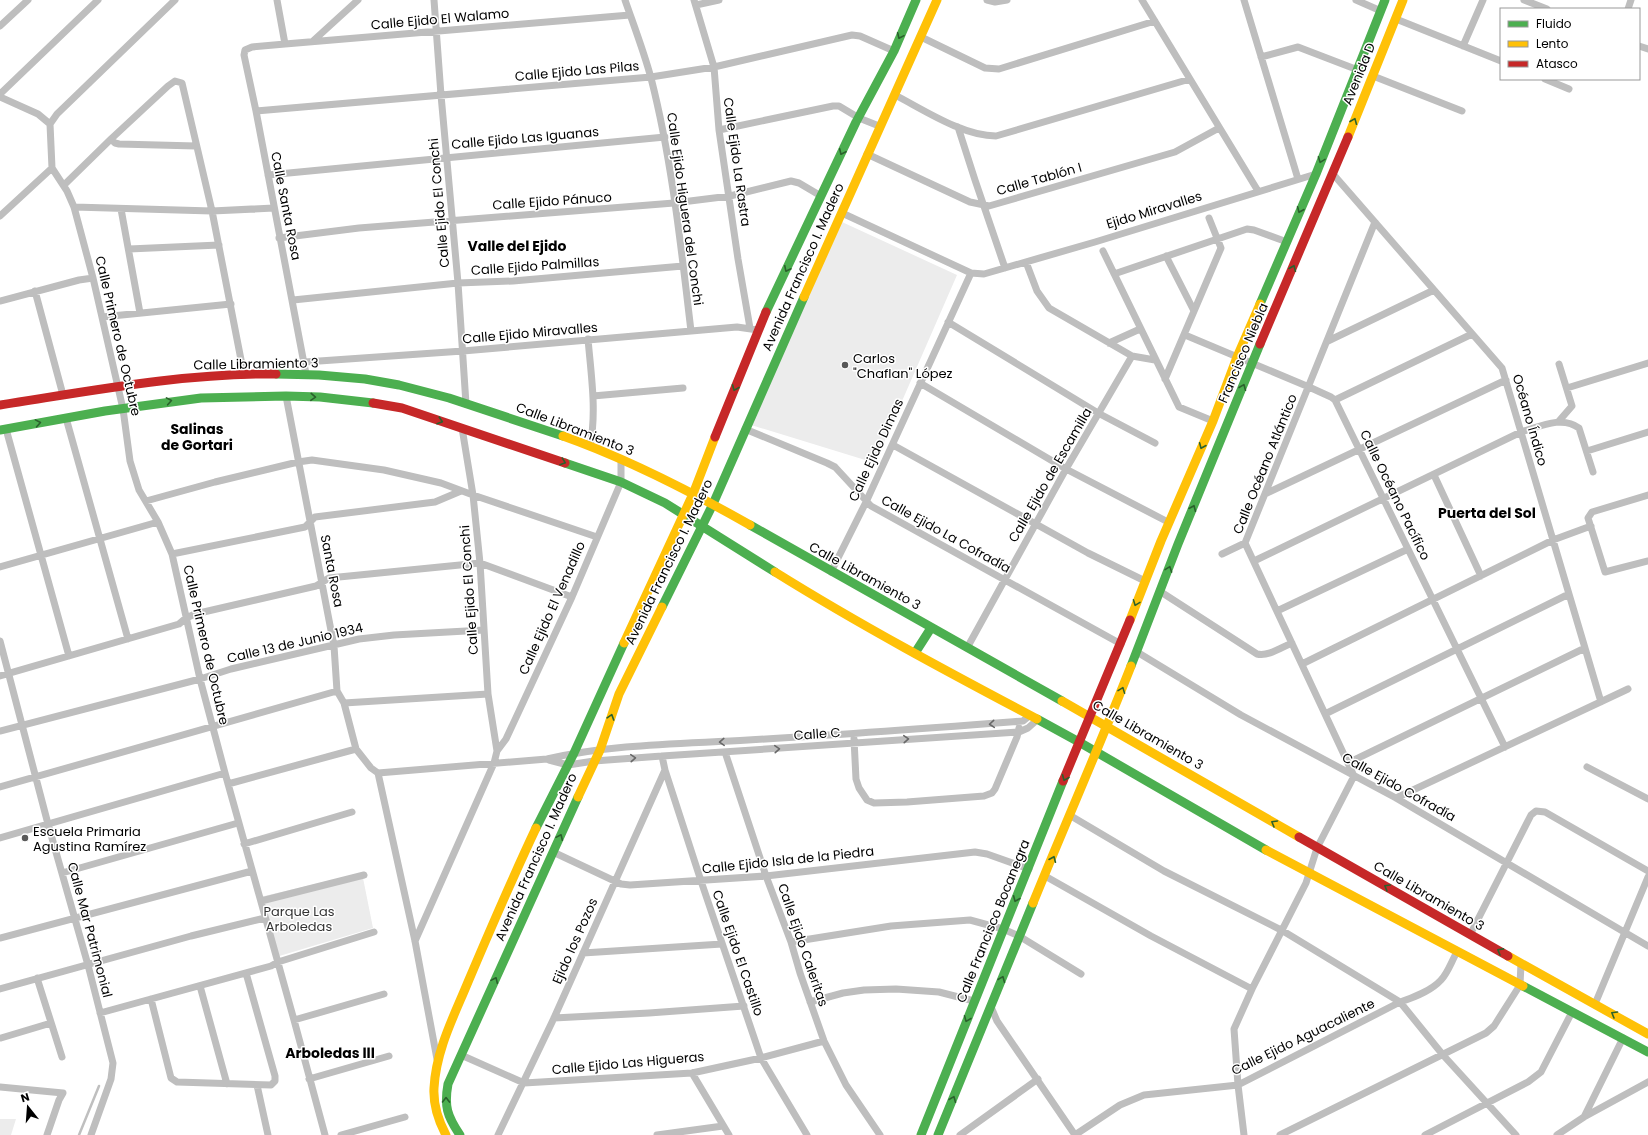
<svg xmlns="http://www.w3.org/2000/svg" width="1648" height="1135" font-family="Poppins,sans-serif">
	<style>
		.green { fill: #ececec }
		.lines { fill: none; stroke-linecap: round; stroke-linejoin: round }
		.stream { stroke: #bfbfbf; stroke-width: 2.5 }
		.street { stroke: #bebebe; stroke-width: 7 }
		.fast { stroke: #4caf50; stroke-width: 9 }
		.slow { stroke: #ffc107; stroke-width: 9 }
		.jam { stroke: #c62828; stroke-width: 9 }
		.oneway { stroke: #2a602c }
		.oneway2 { stroke: #686868 }
		.poi-dot { fill: #595959; stroke: #fff; stroke-width: 1.5 }
		.labels { text-anchor: middle; dominant-baseline: central; stroke-width: 3; stroke-linejoin: round; paint-order: stroke }
		.street-label { font-size: 13px; fill: #000; stroke: #fff }
		.poi-label { font-size: 13px; fill: #000; stroke: #fff; text-anchor: start }
		.park-label { font-size: 13px; fill: #333; stroke: #fff }
		.neighbourhood-label { font-size: 14px; font-weight: bold; fill: #000; stroke: #fff }
	</style>
	<rect width="100%" height="100%" fill="#fff"/>
	<path class="green" d="M842,222L957,275L875,463L751,425Z
		M362,873L373,928L276,957L260,897Z
		M0,1119H16L11,1135H0Z"/>
	<g class="lines">
		<path class="stream" d="M79,1135L99,1086"/>
		<path class="street" d="M277,0L285,44
			M434,0L441,95L458,283L466,404
			M625,0C634,26 644,52 651,78C672,160 681,247 691,331
			M694,0L714,67L719,130L738,259L750,328
			M987,0L995,2L1007,0
			M1142,0L1258,191
			M1244,0L1298,179
			M1356,0L1381,11
			M1524,0L1547,9
			M696,5L719,0
			M1628,9L1631,0
			M1396,19L1501,61
			M0,26L28,0
			M921,37L985,68L999,69L1155,21
			M313,41L358,0
			M1463,46L1483,0
			M1639,46L1648,49
			M1261,57L1298,47L1358,70
			M1373,76L1462,111
			M1545,79L1569,89
			M0,94L98,0
			M895,95C924,110 963,136 996,136L1190,79
			M0,97L38,114L50,124
			M256,111L651,77L714,67L852,35L860,36L894,51
			M958,127L975,180L1005,268
			M719,130L833,106H839L859,118L879,126
			M111,139L115,143L119,144L196,146
			M867,154L970,202L989,206L1175,152L1219,128
			M52,168L67,191L74,207L93,278L123,409L130,461L139,490L158,522L172,554L200,679L225,773L294,1020L325,1135
			M52,168L50,124L57,114L175,0
			M1333,174L1502,368L1601,702
			M268,175L665,137
			M64,185L111,139L168,86L175,81L182,83L212,211L244,375
			M74,207L212,211L274,208
			M121,209L140,313
			M842,213L971,273L984,274L1095,242L1316,174
			M0,216L52,168
			M279,238L359,228L674,203L730,196L791,181L799,183L821,196
			M129,249L219,245
			M1103,251L1179,407L1213,421
			M1166,256L1194,311
			M1026,262L1037,291L1049,308L1132,356L1155,360
			M1114,274L1247,229L1254,230L1287,242
			M35,291L63,395
			M293,300L458,283L513,281L683,266
			M0,301L79,280L93,278
			M102,317L231,304
			M948,322L1098,413L1155,443
			M1185,335L1309,387L1331,397L1335,400L1505,747
			M588,339C591,374 597,412 590,446
			M1328,341L1434,290
			M1109,343L1140,329
			M305,362L463,351L737,327L758,330
			M306,374L256,111L244,55L245,50L252,47L285,44L630,15
			M1165,379L1221,248L1209,218
			M920,383L1066,469L1168,522
			M1567,388L1648,363
			M286,396L334,646L337,691L344,703L356,749L371,768L378,773L547,759C613,744 681,744 748,740C840,735 931,728 1023,721L1029,716
			M593,396L683,388
			M1335,400L1472,334
			M66,418L128,639
			M1559,421L1572,406L1559,364
			M462,428L473,495L480,563L488,694L497,751
			M6,429L69,656
			M745,429L827,463L835,467L871,506L1121,644
			M893,445L1088,553L1145,581
			M1587,451L1648,432
			M1434,475L1481,576
			M1265,494L1506,380
			M1648,495L1592,512L1588,518L1605,572L1648,561
			M146,501L215,482L298,462L312,460L384,470L441,483L473,495L597,537
			M172,554L305,527L315,517L435,502L461,491
			M1222,554L1245,543
			M1254,561L1521,432C1539,427 1562,415 1579,428L1593,472
			M0,567L158,522
			M831,572L866,502L971,273
			M1161,592L1257,654C1268,657 1282,647 1292,643
			M1277,611L1408,549
			M0,641L48,824L88,965L113,1063L111,1079L91,1135
			M967,648L1066,469L1132,356
			M1137,652L1241,715L1396,798L1648,946
			M1302,664L1553,540L1591,526
			M0,676L179,624L186,618L195,614L316,586L329,578L480,563L572,597
			M344,703L488,694
			M1325,714L1569,594
			M0,731L200,679L231,669L359,639L394,635L484,630
			M854,739L856,779L859,788L867,800L874,803L907,802L984,796L992,793L995,789L1017,737L1019,728
			M725,752L766,876L791,942L800,973L824,1041L846,1085L880,1135
			M549,760L568,765L594,761L662,756L1019,732L1028,728L1037,720
			M1348,763L1585,648
			M1587,767L1648,799
			M665,770L701,881L761,1058L807,1135
			M378,773L415,941L437,1059
			M228,784L356,749
			M0,787L337,691
			M1396,798L1628,689
			M1071,816L1164,871L1283,931L1400,1002L1443,1055L1516,1135
			M0,838L225,773
			M244,844L352,812
			M553,852L621,884L630,885L766,876L975,852L987,854L1029,869
			M62,873L238,823
			M1045,876L1151,936L1252,989
			M261,901L364,875
			M1470,935L1531,815L1536,811L1545,812L1648,871
			M0,938L252,871
			M415,941L494,763L497,751L506,739L572,597L621,482V460
			M791,942L891,926L970,920L1003,929L1019,936L1081,974
			M583,953L722,944
			M37,978L62,1057
			M200,986L227,1084
			M0,989L191,936L265,918
			M151,999L171,1078L177,1082L271,1085L275,1081V1076L246,973
			M810,1002L843,993L864,990L896,989L939,992L974,1001
			M1595,1004L1648,877
			M991,1007L997,1021L1075,1135
			M100,1013L271,966L278,962L374,932
			M554,1018L649,1013L744,1006
			M294,1020L384,994
			M1,1038L51,1023
			M461,1055L524,1083L692,1073L761,1058L824,1041
			M692,1073L729,1135
			M309,1079L389,1056
			M257,1085L268,1135
			M0,1087L63,1093L59,1100L47,1135
			M1584,1117L1623,1038
			M341,1135L405,1117
			M498,1135L554,1018L665,770L662,756
			M657,1135L723,1126
			M960,1135L1038,1079
			M1075,1135L1120,1105L1144,1095L1238,1085L1400,1002C1413,998 1432,990 1441,980C1448,973 1452,960 1457,952
			M1244,1135L1238,1085L1234,1029L1252,989L1306,883L1317,848L1354,776L1245,543L1375,222
			M1280,1135L1486,1033L1494,1026L1520,985L1521,963
			M1425,1135L1528,1082L1541,1072L1572,1012
			M1557,1135L1584,1117L1648,1082"/>
		<path class="fast" d="M1260,304L1316,174L1385,0
			M766,312L856,122L894,51L916,0
			M276,374L319,375L365,379L399,385L449,398L563,436
			M0,430L105,411L201,398L286,396L320,397L373,403
			M565,463L621,482L665,503L775,572
			M750,525L1062,701
			M662,607L713,504L804,297
			M915,653L931,628
			M1131,666L1178,544L1260,344
			M1037,719L1079,742L1266,850
			M536,828L574,753L624,643
			M1523,986L1648,1052
			M460,1135C447,1116 444,1106 448,1084L578,797
			M921,1135L1063,781
			M938,1135L1033,903"/>
		<path class="slow" d="M1348,137L1403,0
			M804,297L937,0
			M563,436C628,459 690,491 750,525
			M775,572C860,625 948,672 1037,719
			M1130,620L1161,541L1213,421L1237,357L1260,304
			M624,643L693,494L715,437
			M1062,701L1299,837
			M578,797L600,750L619,694L662,607
			M1266,850L1523,986
			M1033,903C1065,824 1100,745 1131,666
			M1508,956L1648,1034
			M446,1135C438,1120 433,1106 434,1088C436,1050 454,1016 468,982C490,930 512,879 536,828"/>
		<path class="jam" d="M1260,344L1348,137
			M373,403L402,408L565,463
			M0,405C91,391 184,373 276,374
			M715,437L766,312
			M1063,781L1130,620
			M1299,837L1508,956"/>
	</g>
	<defs><path id="oneway-chevron" d="M-2-3.5L2.5 0L-2 3.5" fill="none" stroke-width="1.6" stroke-linecap="round" stroke-linejoin="round"/></defs>
	<g class="oneway">
		<use href="#oneway-chevron" transform="translate(900 36) rotate(114)"/>
		<use href="#oneway-chevron" transform="translate(1354 121) rotate(-68)"/>
		<use href="#oneway-chevron" transform="translate(842 152) rotate(115)"/>
		<use href="#oneway-chevron" transform="translate(1321 160) rotate(111)"/>
		<use href="#oneway-chevron" transform="translate(1300 210) rotate(113)"/>
		<use href="#oneway-chevron" transform="translate(1293 268) rotate(-67)"/>
		<use href="#oneway-chevron" transform="translate(787 269) rotate(116)"/>
		<use href="#oneway-chevron" transform="translate(1243 387) rotate(-68)"/>
		<use href="#oneway-chevron" transform="translate(735 388) rotate(112)"/>
		<use href="#oneway-chevron" transform="translate(313 397) rotate(3)"/>
		<use href="#oneway-chevron" transform="translate(169 401) rotate(-10)"/>
		<use href="#oneway-chevron" transform="translate(440 421) rotate(18)"/>
		<use href="#oneway-chevron" transform="translate(38 423) rotate(-10)"/>
		<use href="#oneway-chevron" transform="translate(1202 446) rotate(113)"/>
		<use href="#oneway-chevron" transform="translate(563 462) rotate(19)"/>
		<use href="#oneway-chevron" transform="translate(1193 508) rotate(-67)"/>
		<use href="#oneway-chevron" transform="translate(1169 569) rotate(-70)"/>
		<use href="#oneway-chevron" transform="translate(1136 603) rotate(111)"/>
		<use href="#oneway-chevron" transform="translate(1122 690) rotate(-69)"/>
		<use href="#oneway-chevron" transform="translate(611 717) rotate(-72)"/>
		<use href="#oneway-chevron" transform="translate(1065 778) rotate(112)"/>
		<use href="#oneway-chevron" transform="translate(1274 823) rotate(-150)"/>
		<use href="#oneway-chevron" transform="translate(560 837) rotate(-66)"/>
		<use href="#oneway-chevron" transform="translate(1053 859) rotate(-67)"/>
		<use href="#oneway-chevron" transform="translate(1387 887) rotate(-150)"/>
		<use href="#oneway-chevron" transform="translate(1016 899) rotate(113)"/>
		<use href="#oneway-chevron" transform="translate(1500 951) rotate(-151)"/>
		<use href="#oneway-chevron" transform="translate(1002 979) rotate(-68)"/>
		<use href="#oneway-chevron" transform="translate(495 980) rotate(-66)"/>
		<use href="#oneway-chevron" transform="translate(1614 1014) rotate(-150)"/>
		<use href="#oneway-chevron" transform="translate(967 1019) rotate(112)"/>
		<use href="#oneway-chevron" transform="translate(953 1099) rotate(-68)"/>
		<use href="#oneway-chevron" transform="translate(446 1100) rotate(-89)"/>
	</g>
	<g class="oneway2">
		<use href="#oneway-chevron" transform="translate(992 724) rotate(175)"/>
		<use href="#oneway-chevron" transform="translate(906 739) rotate(-4)"/>
		<use href="#oneway-chevron" transform="translate(722 742) rotate(177)"/>
		<use href="#oneway-chevron" transform="translate(777 749) rotate(-4)"/>
		<use href="#oneway-chevron" transform="translate(633 758) rotate(-4)"/>
	</g>
	<g class="poi-dot">
		<circle cx="845" cy="365" r="4"/>
		<circle cx="25" cy="838" r="4"/>
	</g>
	<g class="labels">
		<g class="street-label">
			<text transform="translate(440 19) rotate(-5)">Calle Ejido El Walamo</text>
			<text transform="translate(577 71) rotate(-5)">Calle Ejido Las Pilas</text>
			<text transform="translate(1359 74) rotate(-68)">Avenida D</text>
			<text transform="translate(525 138) rotate(-5)">Calle Ejido Las Iguanas</text>
			<text transform="translate(737 162) rotate(82)">Calle Ejido La Rastra</text>
			<text transform="translate(1039 179) rotate(-16)">Calle Tablón I</text>
			<text transform="translate(552 201) rotate(-4)">Calle Ejido Pánuco</text>
			<text transform="translate(439 203) rotate(-95)">Calle Ejido El Conchi</text>
			<text transform="translate(286 206) rotate(79)">Calle Santa Rosa</text>
			<text transform="translate(685 209) rotate(82)">Calle Ejido Higuera del Conchi</text>
			<text transform="translate(1154 210) rotate(-17)">Ejido Miravalles</text>
			<text transform="translate(535 266) rotate(-4)">Calle Ejido Palmillas</text>
			<text transform="translate(803 267) rotate(-66)">Avenida Francisco I. Madero</text>
			<text transform="translate(530 333) rotate(-5)">Calle Ejido Miravalles</text>
			<text transform="translate(118 336) rotate(77)">Calle Primero de Octubre</text>
			<text transform="translate(1243 353) rotate(-67)">Francisco Niebla</text>
			<text transform="translate(256 364) rotate(-1)">Calle Libramiento 3</text>
			<text transform="translate(1530 420) rotate(74)">Océano Índico</text>
			<text transform="translate(575 429) rotate(21)">Calle Libramiento 3</text>
			<text transform="translate(876 450) rotate(-65)">Calle Ejido Dimas</text>
			<text transform="translate(1265 464) rotate(-68)">Calle Océano Atlántico</text>
			<text transform="translate(1050 475) rotate(-60)">Calle Ejido de Escamilla</text>
			<text transform="translate(1395 495) rotate(64)">Calle Océano Pacífico</text>
			<text transform="translate(946 534) rotate(29)">Calle Ejido La Cofradía</text>
			<text transform="translate(669 562) rotate(-64)">Avenida Francisco I. Madero</text>
			<text transform="translate(332 571) rotate(79)">Santa Rosa</text>
			<text transform="translate(865 576) rotate(29)">Calle Libramiento 3</text>
			<text transform="translate(469 590) rotate(-94)">Calle Ejido El Conchi</text>
			<text transform="translate(552 608) rotate(-66)">Calle Ejido El Venadillo</text>
			<text transform="translate(295 643) rotate(-13)">Calle 13 de Junio 1934</text>
			<text transform="translate(206 645) rotate(77)">Calle Primero de Octubre</text>
			<text transform="translate(817 734) rotate(-4)">Calle C</text>
			<text transform="translate(1148 735) rotate(30)">Calle Libramiento 3</text>
			<text transform="translate(1399 787) rotate(29)">Calle Ejido Cofradía</text>
			<text transform="translate(536 857) rotate(-66)">Avenida Francisco I. Madero</text>
			<text transform="translate(788 860) rotate(-6)">Calle Ejido Isla de la Piedra</text>
			<text transform="translate(1429 896) rotate(30)">Calle Libramiento 3</text>
			<text transform="translate(993 921) rotate(-68)">Calle Francisco Bocanegra</text>
			<text transform="translate(90 930) rotate(75)">Calle Mar Patrimonial</text>
			<text transform="translate(575 941) rotate(-66)">Ejido los Pozos</text>
			<text transform="translate(803 945) rotate(71)">Calle Ejido Caleritas</text>
			<text transform="translate(738 953) rotate(71)">Calle Ejido El Castillo</text>
			<text transform="translate(1303 1037) rotate(-26)">Calle Ejido Aguacaliente</text>
			<text transform="translate(628 1063) rotate(-5)">Calle Ejido Las Higueras</text>
		</g>
		<g class="poi-label">
			<text x="853" y="358">Carlos<tspan x="853" dy="15">"Chaflan" López</tspan></text>
			<text x="33" y="831">Escuela Primaria<tspan x="33" dy="15">Agustina Ramírez</tspan></text>
		</g>
		<g class="park-label">
			<text x="299" y="911">Parque Las<tspan x="299" dy="15">Arboledas</tspan></text>
		</g>
		<g class="neighbourhood-label">
			<text x="517" y="246">Valle del Ejido</text>
			<text x="197" y="429">Salinas<tspan x="197" dy="16">de Gortari</tspan></text>
			<text x="1487" y="513">Puerta del Sol</text>
			<text x="330" y="1053">Arboledas lll</text>
		</g>
	</g>
	<rect x="1500" y="8" width="140" height="72" fill="#ffffff" stroke="#999999"/>
	<rect x="1508" y="21" width="20" height="6" fill="#4caf50" stroke="#999999"/>
	<text x="1536" y="28" font-size="12" fill="#000000">Fluido</text>
	<rect x="1508" y="41" width="20" height="6" fill="#ffc107" stroke="#999999"/>
	<text x="1536" y="48" font-size="12" fill="#000000">Lento</text>
	<rect x="1508" y="61" width="20" height="6" fill="#c62828" stroke="#999999"/>
	<text x="1536" y="68" font-size="12" fill="#000000">Atasco</text>
	<g transform="translate(28 1107) rotate(343)" stroke="#ffffff" stroke-width="3" paint-order="stroke">
	<path d="M0-3L7 15L0 10L-7 15Z" fill="#000000"/>
	<text y="-6" font-size="11" font-weight="bold" text-anchor="middle" fill="#000000">N</text>
	</g>
</svg>
